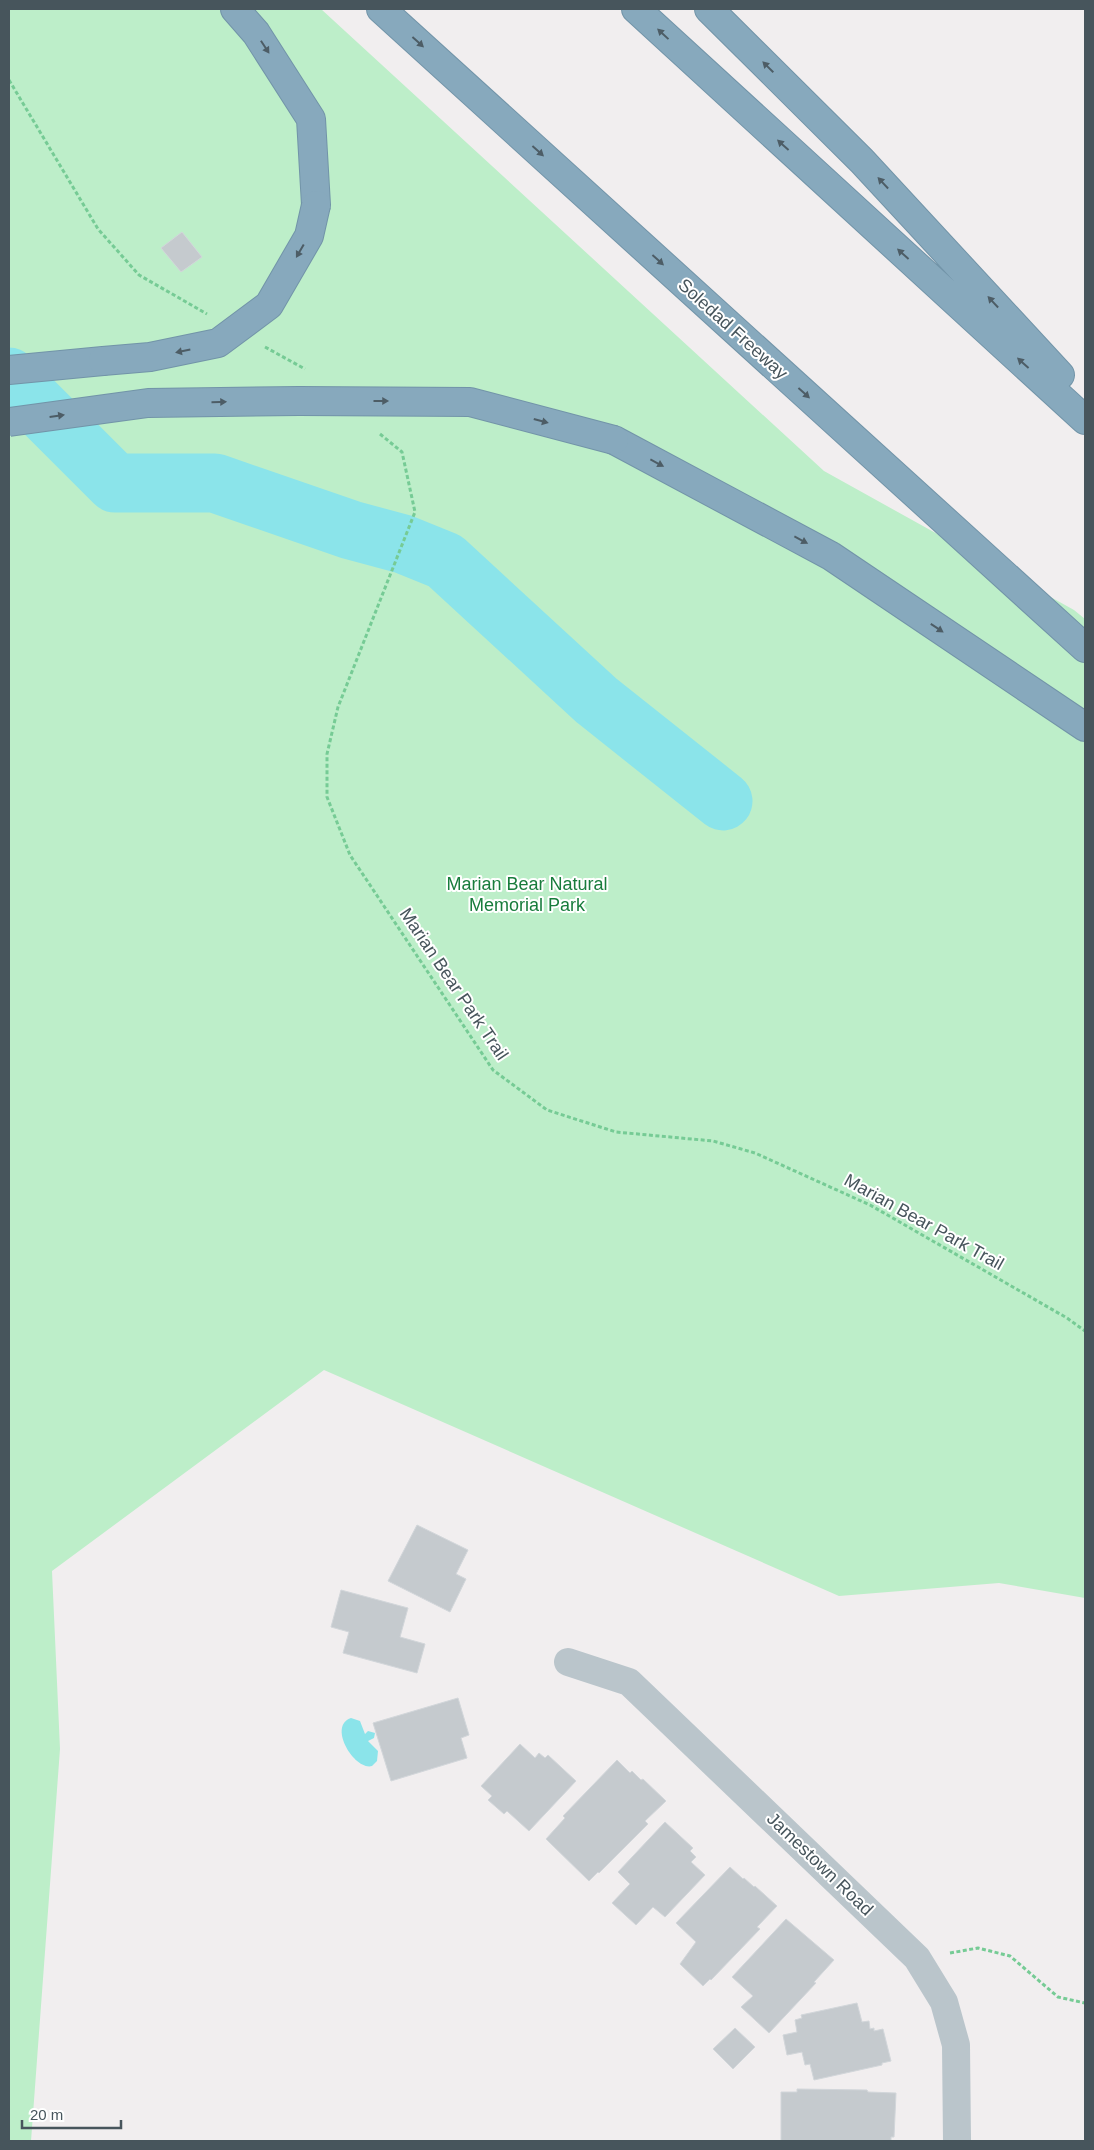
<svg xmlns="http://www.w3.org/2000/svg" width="1094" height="2150" font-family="Helvetica,sans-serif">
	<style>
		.green { fill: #bdeec9 }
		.water { fill: #8be4ea }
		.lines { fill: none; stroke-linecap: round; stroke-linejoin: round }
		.river { stroke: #8be4ea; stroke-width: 59 }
		.building { fill: #c5cace; stroke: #d2d6da }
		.highway-casing { stroke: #7294a8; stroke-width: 30 }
		.path { stroke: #76cb95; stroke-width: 3; stroke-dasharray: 4 2.5; stroke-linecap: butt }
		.minor { stroke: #bac5cb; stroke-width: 28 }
		.highway { stroke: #87a9bd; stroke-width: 28 }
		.highway-bridge-casing { stroke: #7294a8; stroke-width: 30; stroke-linecap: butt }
		.highway-bridge { stroke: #87a9bd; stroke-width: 28 }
		.oneway { fill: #4d5d66 }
		.labels { text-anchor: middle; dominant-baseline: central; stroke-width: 4; stroke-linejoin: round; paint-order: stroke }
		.street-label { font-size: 18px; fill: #47555c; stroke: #fff }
		.park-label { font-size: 18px; fill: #187c3c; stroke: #fff }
	</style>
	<rect width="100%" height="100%" fill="#f1eeef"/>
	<path class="green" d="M9,9H321L824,471L1074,610L1085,619V1598L999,1583L839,1596L324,1370L52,1571L60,1749L31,2141H9Z"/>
	<path class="water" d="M351,1718L360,1721L365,1734L368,1731L375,1733L374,1738L368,1741L378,1751L377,1761L372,1766C355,1771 327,1726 351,1718Z"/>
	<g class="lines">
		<path class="river" d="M9,377L115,483H215L351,530L403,544L445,561L596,700L723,801"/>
	</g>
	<path class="building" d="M182,232L202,257L181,272L161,248Z
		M417,1525L468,1550L456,1574L466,1579L450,1612L388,1581Z
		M341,1590L408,1608L400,1637L425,1644L417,1673L343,1653L349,1632L331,1627Z
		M458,1698L469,1735L461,1738L467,1758L391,1781L373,1723Z
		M520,1744L535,1758L539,1753L545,1758L548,1755L576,1781L529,1831L507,1811L504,1814L488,1800L492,1796L481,1786Z
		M617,1760L630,1773L632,1771L641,1780L643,1779L666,1801L645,1821L648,1824L599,1873L598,1872L589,1881L546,1839L565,1818L563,1816Z
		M665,1822L693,1848L690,1851L696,1857L691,1862L705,1875L665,1917L653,1907L636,1925L612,1903L630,1884L618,1872Z
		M730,1867L743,1879L744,1878L754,1887L755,1886L777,1906L757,1927L760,1929L711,1980L710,1979L703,1986L680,1964L696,1942L676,1923Z
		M786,1919L834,1960L814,1982L816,1983L769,2033L741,2007L753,1996L732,1977Z
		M857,2003L862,2022L869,2021L870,2029L874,2028V2031L883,2029L891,2061L882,2063V2065L814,2080L810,2064L805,2065L802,2052L787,2055L783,2035L797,2032L795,2020L802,2018L801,2015Z
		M735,2028L755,2047L733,2069L713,2049Z
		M797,2089L867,2090L868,2092L896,2093L894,2137H891V2141H781V2092H797Z"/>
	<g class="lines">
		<g class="highway-casing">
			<path id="highway" d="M235,9L256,33L311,119L316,205
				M381,9L1085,648
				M636,9L1085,420
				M709,9L862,161L1060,375
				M9,370L103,361
				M614,440L831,556L1085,727"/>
		</g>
		<path class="path" d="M9,80L98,229L139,275L207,314
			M265,347L305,369
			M380,434L402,452L415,512L338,707L327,754V797L350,855L493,1070L547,1110L616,1132L713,1141L755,1153L870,1205L1067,1318L1085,1331
			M950,1953L978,1948L1010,1956L1058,1997L1085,2003"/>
		<path class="minor" d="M568,1662L629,1682L917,1958L944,2002L956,2045L957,2141"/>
		<use href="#highway" class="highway"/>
		<g class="highway-bridge-casing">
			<path id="highway-bridge" d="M103,361L150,357L218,343L269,305L309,236L316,205
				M9,422L148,403L299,401L470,402L614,440"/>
		</g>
		<use href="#highway-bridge" class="highway-bridge"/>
	</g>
	<defs><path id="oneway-solid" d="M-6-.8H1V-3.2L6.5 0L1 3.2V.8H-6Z" transform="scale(1.25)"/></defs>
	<g class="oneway">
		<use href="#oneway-solid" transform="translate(663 34) rotate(-137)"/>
		<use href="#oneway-solid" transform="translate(418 42) rotate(42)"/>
		<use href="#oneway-solid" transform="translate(265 47) rotate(57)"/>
		<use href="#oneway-solid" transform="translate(768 67) rotate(-135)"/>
		<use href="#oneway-solid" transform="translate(783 145) rotate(-138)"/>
		<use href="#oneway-solid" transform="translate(538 151) rotate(42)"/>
		<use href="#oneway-solid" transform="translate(883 183) rotate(-133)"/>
		<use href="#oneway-solid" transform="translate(300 251) rotate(120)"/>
		<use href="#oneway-solid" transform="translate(903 254) rotate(-138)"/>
		<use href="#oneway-solid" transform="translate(658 260) rotate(42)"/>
		<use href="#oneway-solid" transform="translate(993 302) rotate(-133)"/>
		<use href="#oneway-solid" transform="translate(183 351) rotate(168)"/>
		<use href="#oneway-solid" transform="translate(1023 363) rotate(-138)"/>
		<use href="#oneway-solid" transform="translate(804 393) rotate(42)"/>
		<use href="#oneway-solid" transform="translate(381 401)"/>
		<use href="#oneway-solid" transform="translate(219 402) rotate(-1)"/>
		<use href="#oneway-solid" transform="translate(57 416) rotate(-8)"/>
		<use href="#oneway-solid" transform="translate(541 421) rotate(15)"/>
		<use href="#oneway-solid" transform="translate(657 463) rotate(28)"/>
		<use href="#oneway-solid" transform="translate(801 540) rotate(28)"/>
		<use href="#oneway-solid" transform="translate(937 628) rotate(34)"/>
	</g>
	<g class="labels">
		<g class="street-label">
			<text transform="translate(733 329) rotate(42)">Soledad Freeway</text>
			<text transform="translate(454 984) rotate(56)">Marian Bear Park Trail</text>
			<text transform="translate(924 1222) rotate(29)">Marian Bear Park Trail</text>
			<text transform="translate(820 1864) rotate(44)">Jamestown Road</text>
		</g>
		<g class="park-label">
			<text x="527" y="884">Marian Bear Natural<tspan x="527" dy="21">Memorial Park</tspan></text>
		</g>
	</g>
	<rect width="1094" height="2150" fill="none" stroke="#47555c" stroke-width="20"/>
	<path d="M22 2120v8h99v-8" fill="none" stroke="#47555c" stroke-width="2.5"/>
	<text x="30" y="2120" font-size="15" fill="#47555c" stroke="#ffffff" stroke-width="4" paint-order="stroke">20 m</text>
</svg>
